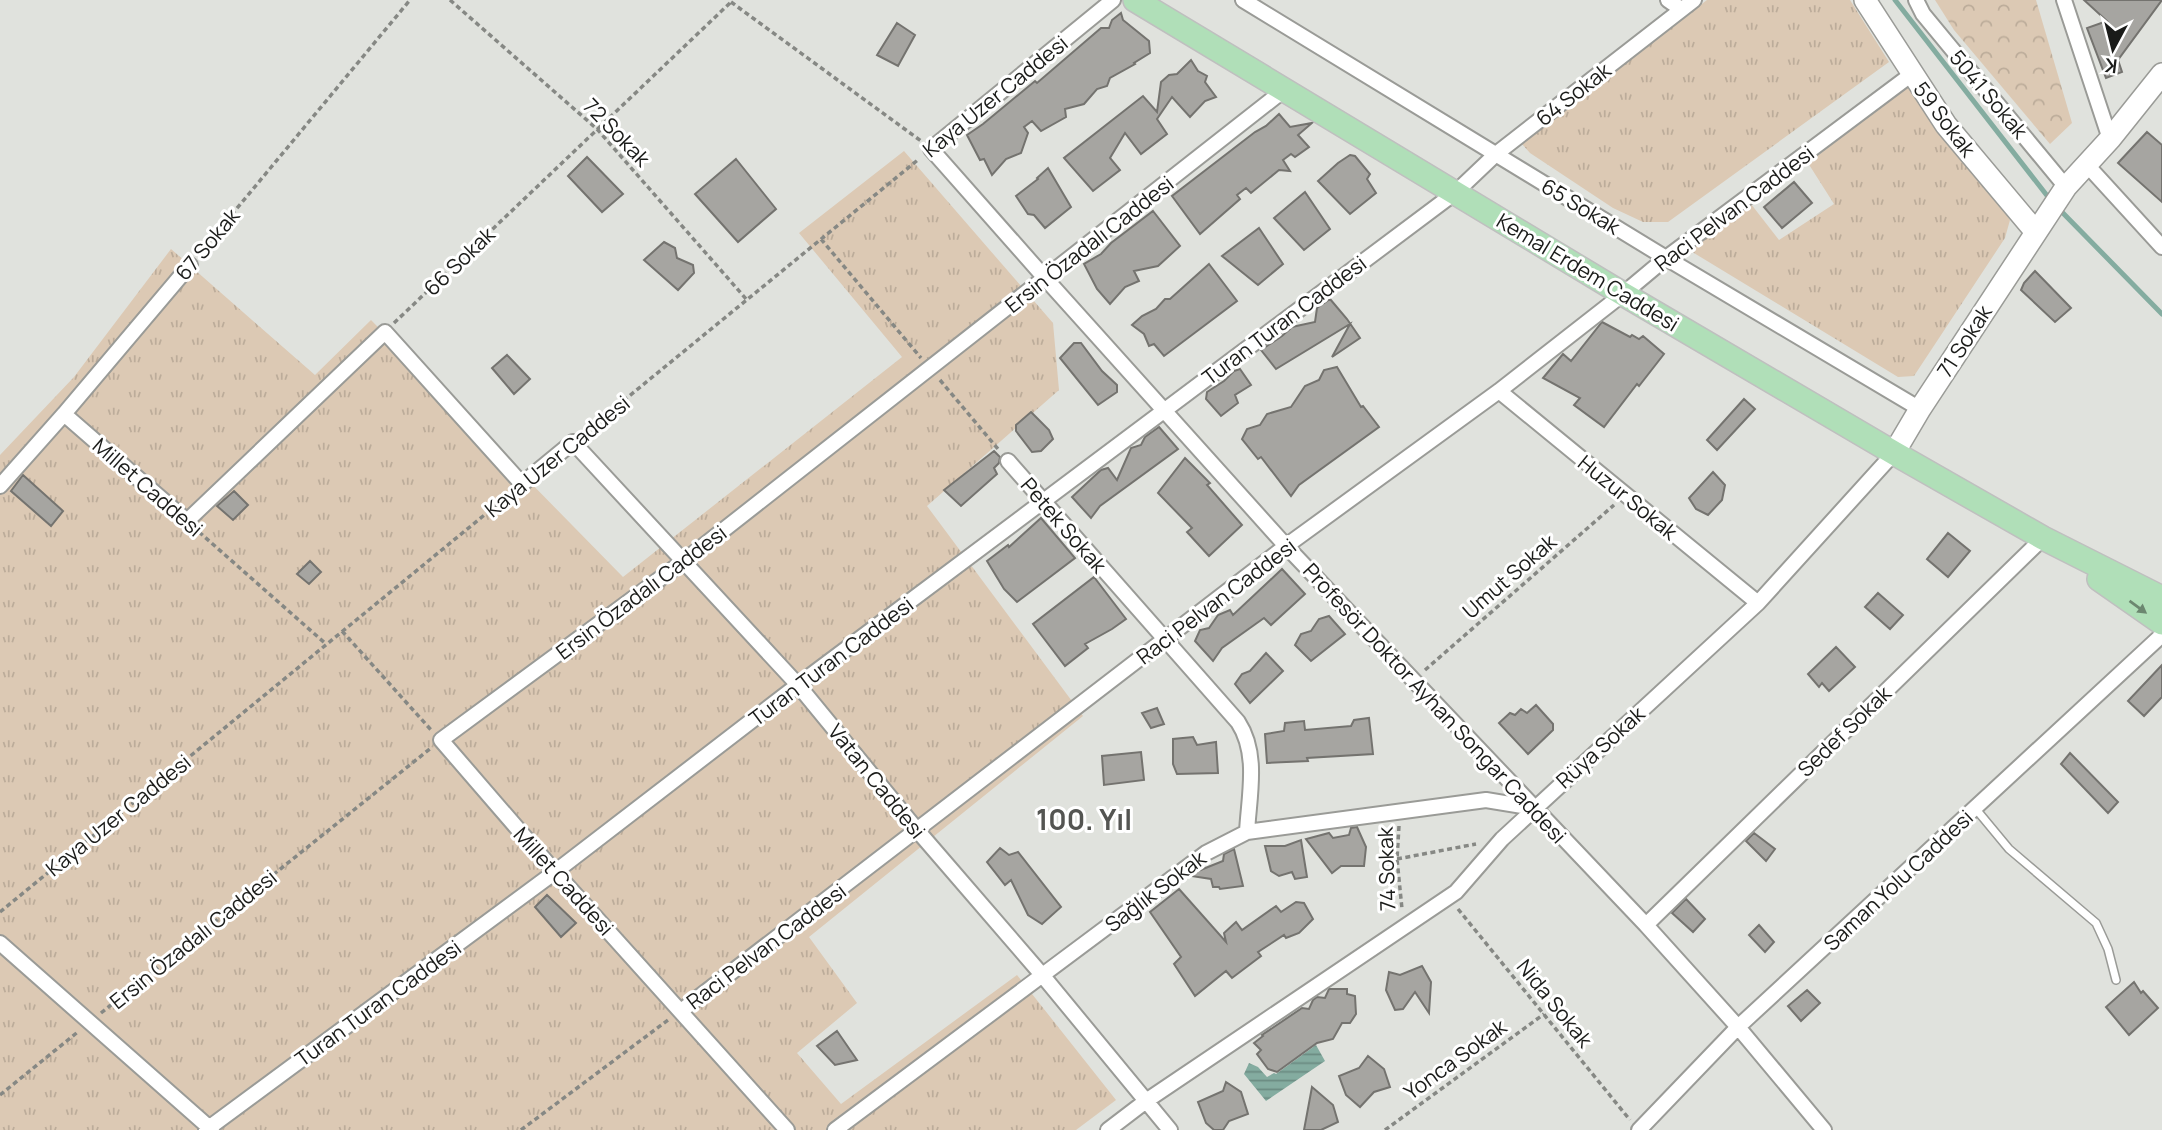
<svg xmlns="http://www.w3.org/2000/svg" width="2162" height="1130" font-family="Manrope,sans-serif">
	<style>
		.grass { fill: url(#grass-tufts) }
		.park { fill: url(#park-crowns) }
		.water { fill: url(#water-rules) }
		.lines { fill: none; stroke-linecap: round; stroke-linejoin: round }
		.stream { stroke: #84aca0; stroke-width: 5 }
		.building { fill: #a6a5a1; stroke: #74736f; stroke-width: 2 }
		.lane-casing { stroke: #9a9b97; stroke-width: 10 }
		.street-casing { stroke: #9a9b97; stroke-width: 18 }
		.secondary-casing { stroke: #9a9b97; stroke-width: 24 }
		.primary-casing { stroke: #bfbfbf; stroke-width: 26 }
		.path { stroke: #868884; stroke-width: 3.5; stroke-dasharray: 5 3.5; stroke-linecap: butt }
		.lane { stroke: #fff; stroke-width: 7 }
		.street { stroke: #fff; stroke-width: 14 }
		.secondary { stroke: #fff; stroke-width: 21 }
		.primary { stroke: #b0dfb8; stroke-width: 23 }
		.oneway { fill: #6c8770 }
		.labels { text-anchor: middle; dominant-baseline: central; stroke-width: 6; stroke-linejoin: round; paint-order: stroke }
		.street-label { font-size: 21px; fill: #1a1b19; stroke: #fff }
		.district-label { font-size: 28px; font-weight: bold; fill: #545552; stroke: #fff }
	</style>
	<defs>
		<pattern id="grass-tufts" width="24" height="20" patternUnits="userSpaceOnUse" patternTransform="scale(1.75)"><rect width="24" height="20" fill="#dcc9b4"/><path d="M3 7l-1-3M5 7V3M7 7l1-3M15 17l-1-3M17 17v-4M19 17l1-3" fill="none" stroke="#bcac9a"/></pattern>
		<pattern id="park-crowns" width="20" height="18" patternUnits="userSpaceOnUse" patternTransform="scale(1.75)"><rect width="20" height="18" fill="#dcc9b4"/><path d="M2 6a3 3 0 1 1 6 0M12 15a3 3 0 1 1 6 0" fill="none" stroke="#bcac9a"/></pattern>
		<pattern id="water-rules" width="6" height="5" patternUnits="userSpaceOnUse" patternTransform="scale(1.75)"><rect width="6" height="5" fill="#84aca0"/><path d="M0 2.5h6" fill="none" stroke="#6b8b82"/></pattern>
	</defs>
	<rect width="100%" height="100%" fill="#e0e2dd"/>
	<path class="grass" d="M1707,0H1850L1889,62L1668,222H1643L1613,208L1530,153L1522,144Z
		M1907,86L1996,198L2010,220L2005,238L1914,376L1898,377L1689,250L1751,204L1779,240L1834,204L1808,163Z
		M904,151L1053,323L1059,390L927,506L1083,716L809,937L857,1003L797,1053L841,1104L1017,975L1116,1100L1076,1130H0V455L74,377L171,249L315,375L371,320L623,577L902,357L799,233Z"/>
	<path class="park" d="M1935,0H2036L2072,123L2050,144L1954,30Z"/>
	<path class="water" d="M1316,1045L1325,1061L1266,1101L1244,1074L1249,1063L1258,1067L1267,1077L1274,1073L1276,1074Z"/>
	<g class="lines">
		<path class="stream" d="M1895,0L2052,202
			M2059,209L2162,314"/>
	</g>
	<path class="building" d="M2084,0H2162L2118,60L2122,72L2106,78L2087,28L2107,21Z
		M1121,13L1123,20L1149,41L1150,53L1134,63L1135,64L1110,78L1107,86L1097,89L1084,104L1065,109L1066,117L1041,131L1032,121L1024,127L1028,133L1021,153L1006,159L992,175L984,159L980,160L967,135L983,124L1035,81L1037,83L1101,28H1109L1112,20Z
		M897,23L915,35L898,66L877,55Z
		M1191,60L1198,71L1207,76L1205,82L1216,97L1205,101L1190,117L1172,97L1157,119L1167,134L1141,154L1125,133L1110,158L1120,170L1093,191L1064,158L1143,96L1157,112L1161,82L1169,75L1177,74Z
		M1279,114L1290,127L1312,123L1298,135L1309,147L1295,157L1291,154L1283,160L1290,171L1279,170L1251,193L1246,188L1237,195L1240,199L1200,234L1172,196L1255,132L1266,126Z
		M2147,132L2162,145V202L2118,163Z
		M1350,155L1355,156L1370,174L1367,179L1376,193L1350,214L1318,181L1338,163Z
		M587,157L623,194L602,212L568,176Z
		M736,159L776,209L738,242L695,194Z
		M1048,168L1071,207L1045,228L1034,215L1028,214L1016,196L1038,179L1037,178Z
		M1794,182L1812,203L1782,228L1764,207Z
		M1305,192L1330,229L1304,250L1274,218Z
		M1153,211L1180,246L1158,266L1134,271L1139,281L1125,287L1110,304L1097,289L1084,264L1101,254L1111,243Z
		M1259,228L1283,264L1258,285L1222,256Z
		M664,242L675,248L677,258L693,265L694,273L678,290L644,260Z
		M1209,264L1237,301L1164,356L1154,344L1149,346L1144,334L1132,325L1142,316L1156,309L1165,299H1170Z
		M2035,271L2071,308L2055,322L2021,290L2024,283Z
		M1330,299L1347,319L1360,338L1332,357L1350,324L1276,369L1261,350L1282,336L1292,327L1315,322L1317,308Z
		M1602,322L1630,337L1632,335L1639,339L1643,336L1664,354L1639,386L1637,384L1604,427L1574,405L1580,398L1543,378L1563,354L1571,361Z
		M1074,343H1081L1102,371L1117,385V392L1098,405L1060,358Z
		M507,355L530,379L514,394L492,368Z
		M1337,367L1361,407L1363,406L1379,427L1299,485L1291,496L1261,457L1258,459L1242,439L1247,429L1260,425L1267,414L1291,407L1305,386L1319,380L1324,370Z
		M1240,369L1251,385L1235,395L1238,403L1221,416L1206,399L1207,392L1224,381L1234,371Z
		M1744,399L1755,409L1717,450L1707,440Z
		M1031,412L1049,430L1053,439L1041,451L1032,452L1016,431V425Z
		M1159,427L1178,449L1100,506L1091,518L1072,497L1101,470L1108,468L1117,480L1131,448L1141,445L1145,437Z
		M994,451L1000,457L999,463L994,468L997,474L961,506L944,490Z
		M1185,458L1210,483L1207,485L1242,525L1209,556L1187,532L1192,528L1158,493Z
		M1713,472L1725,485L1722,500L1708,515L1696,509L1689,498Z
		M23,475L63,511L51,526L11,491Z
		M234,491L248,505L233,520L217,506Z
		M1041,518L1075,558L1017,602L1004,589L987,561L1008,545L1009,547Z
		M1948,533L1970,551L1948,577L1927,559Z
		M310,561L321,572L309,584L297,574Z
		M1282,569L1305,594L1271,625L1264,618L1222,648L1213,661L1195,641L1200,630L1209,628L1218,615L1230,610L1233,615Z
		M1094,577L1126,619L1112,629L1085,644L1088,648L1065,666L1033,624Z
		M1878,593L1903,615L1890,629L1865,607Z
		M1329,616L1345,634L1311,661L1295,645L1301,634L1311,631L1319,619Z
		M1836,647L1855,667L1829,691L1822,683L1819,687L1808,674Z
		M1266,653L1283,671L1250,703L1235,684L1242,674L1250,671Z
		M2162,665V697L2144,716L2128,701Z
		M1536,705L1553,724V730L1528,754L1499,723L1510,713L1515,715L1521,709L1527,713Z
		M1157,708L1164,724L1151,728L1142,713Z
		M1369,718L1373,754L1307,758L1308,761L1267,763L1265,734L1284,731L1285,723L1304,721L1305,730L1351,726L1354,720Z
		M1193,737L1197,745L1216,742L1218,773L1177,774L1173,764V739Z
		M1141,752L1144,780L1104,785L1102,756Z
		M2070,753L2118,802L2108,813L2061,764Z
		M1357,827L1366,847L1364,866H1341L1332,873L1306,839L1329,833L1333,838L1349,835L1351,828Z
		M1754,833L1775,849L1766,861L1746,841Z
		M1301,840L1307,877L1295,879L1292,872L1279,876L1271,871L1265,846H1285Z
		M1000,848L1009,855L1018,852L1061,907L1042,924L1028,915L1011,880L1005,885L987,862Z
		M1234,849L1243,886L1220,889L1219,887H1213L1211,879L1191,876L1198,871L1223,861L1224,854Z
		M1179,889L1226,942L1224,933L1236,922L1242,930L1276,906L1281,912L1296,902L1304,903L1313,919L1299,933L1286,938L1284,935L1258,952L1261,956L1232,978L1226,971L1195,996L1174,964L1181,957L1150,912Z
		M547,895L576,923L561,937L535,907Z
		M1686,899L1705,919L1693,932L1672,913Z
		M1759,925L1774,942L1765,952L1749,935Z
		M1422,966L1431,982L1429,1013L1415,992L1403,1009L1395,1010L1386,990L1389,972L1400,975Z
		M2134,982L2141,993L2143,991L2158,1008L2129,1035L2106,1007Z
		M1329,989H1347V994L1355,996L1356,1014L1350,1023H1342L1333,1039L1317,1043L1277,1072L1268,1069L1257,1054L1261,1050L1254,1043L1263,1036L1262,1035L1302,1008L1309,1009L1313,1000L1317,997L1325,998Z
		M1807,990L1820,1003L1801,1021L1788,1006Z
		M837,1031L857,1060L835,1065L817,1046Z
		M1368,1056L1384,1069L1390,1087L1374,1092L1360,1107L1346,1095L1339,1076L1359,1068Z
		M1226,1082L1241,1092L1248,1114L1229,1121L1223,1130H1214L1206,1123L1198,1102L1223,1091Z
		M1312,1087L1333,1105L1338,1122L1321,1130H1304Z"/>
	<g class="lines">
		<g class="lane-casing">
			<path id="lane" d="M1975,808L2009,849L2096,923L2108,949L2116,980"/>
		</g>
		<g class="street-casing">
			<path id="street" d="M1113,0L931,149L1045,278L1286,546L1646,925L1738,1027L1824,1130
				M1243,0L1666,258L1920,409
				M1668,0L1681,9
				M1916,0L1923,14L2066,187
				M2064,0L2110,139
				M2087,165L2162,247
				M1499,391L1758,603
				M64,414L187,521L385,332L522,484L573,442L798,685L917,830L1043,976L1170,1130
				M1008,461L1238,722C1259,754 1249,795 1247,832
				M0,486L64,414L190,265
				M1646,925L2043,538
				M0,943L212,1130
				M681,1011L1286,546L1499,391L1623,294L1666,258L1912,74
				M206,1130L555,872L798,685L1456,192L1496,154L1694,0
				M787,1130L555,872L441,740L684,561L1284,90
				M835,1130L1206,853L1247,832L1486,800L1534,808
				M1108,1130L1146,1101L1456,892L1502,839L1758,603L1894,453
				M1639,1130L1738,1027L2162,635"/>
		</g>
		<g class="secondary-casing">
			<path id="secondary" d="M1865,0L1946,125L2035,231
				M1894,453L1920,409L2066,187L2110,139L2162,74"/>
		</g>
		<g class="primary-casing">
			<path id="primary" d="M1135,0L1623,294L1894,453L2043,538L2162,598
				M2099,579L2162,623"/>
		</g>
		<path class="path" d="M450,0L597,129L747,300
			M731,2L921,141
			M821,239L921,358
			M199,254L410,0
			M394,323L731,2
			M940,380L998,449
			M584,433L919,159
			M199,532L326,644
			M342,631L432,731
			M1425,670L1614,505
			M1399,826L1397,859L1402,909
			M1397,859L1476,844
			M1458,909L1630,1120
			M0,912L510,494
			M101,1013L431,748
			M0,1095L79,1031
			M521,1130L668,1020
			M1385,1130L1544,1014"/>
		<use href="#lane" class="lane"/>
		<use href="#street" class="street"/>
		<use href="#secondary" class="secondary"/>
		<use href="#primary" class="primary"/>
	</g>
	<defs><path id="oneway-solid" d="M-6-.8H1V-3.2L6.5 0L1 3.2V.8H-6Z" transform="scale(1.75)"/></defs>
	<use class="oneway" href="#oneway-solid" transform="translate(2138 607) rotate(36)"/>
	<g class="labels">
		<g class="street-label">
			<text transform="translate(1573 94) rotate(-38)">64 Sokak</text>
			<text transform="translate(1989 94) rotate(50)">5041 Sokak</text>
			<text transform="translate(995 96) rotate(-39)">Kaya Uzer Caddesi</text>
			<text transform="translate(1945 119) rotate(53)">59 Sokak</text>
			<text transform="translate(617 132) rotate(46)">72 Sokak</text>
			<text transform="translate(1581 206) rotate(31)">65 Sokak</text>
			<text transform="translate(1734 208) rotate(-37)">Raci Pelvan Caddesi</text>
			<text transform="translate(207 244) rotate(-50)">67 Sokak</text>
			<text transform="translate(1089 244) rotate(-38)">Ersin Özadalı Caddesi</text>
			<text transform="translate(459 261) rotate(-44)">66 Sokak</text>
			<text transform="translate(1588 272) rotate(31)">Kemal Erdem Caddesi</text>
			<text transform="translate(1284 320) rotate(-37)">Turan Turan Caddesi</text>
			<text transform="translate(1964 341) rotate(-57)">71 Sokak</text>
			<text transform="translate(557 456) rotate(-39)">Kaya Uzer Caddesi</text>
			<text transform="translate(148 487) rotate(41)">Millet Caddesi</text>
			<text transform="translate(1628 497) rotate(39)">Huzur Sokak</text>
			<text transform="translate(1064 525) rotate(49)">Petek Sokak</text>
			<text transform="translate(1509 576) rotate(-41)">Umut Sokak</text>
			<text transform="translate(641 592) rotate(-37)">Ersin Özadalı Caddesi</text>
			<text transform="translate(1216 601) rotate(-37)">Raci Pelvan Caddesi</text>
			<text transform="translate(831 661) rotate(-37)">Turan Turan Caddesi</text>
			<text transform="translate(1435 703) rotate(47)">Profesör Doktor Ayhan Songar Caddesi</text>
			<text transform="translate(1844 731) rotate(-44)">Sedef Sokak</text>
			<text transform="translate(1600 747) rotate(-42)">Rüya Sokak</text>
			<text transform="translate(877 781) rotate(51)">Vatan Caddesi</text>
			<text transform="translate(118 815) rotate(-39)">Kaya Uzer Caddesi</text>
			<text transform="translate(1386 869) rotate(-92)">74 Sokak</text>
			<text transform="translate(1898 880) rotate(-43)">Saman Yolu Caddesi</text>
			<text transform="translate(564 881) rotate(48)">Millet Caddesi</text>
			<text transform="translate(1155 891) rotate(-37)">Sağlık Sokak</text>
			<text transform="translate(193 939) rotate(-39)">Ersin Özadalı Caddesi</text>
			<text transform="translate(766 946) rotate(-37)">Raci Pelvan Caddesi</text>
			<text transform="translate(378 1003) rotate(-36)">Turan Turan Caddesi</text>
			<text transform="translate(1555 1003) rotate(51)">Nida Sokak</text>
			<text transform="translate(1455 1059) rotate(-36)">Yonca Sokak</text>
		</g>
		<g class="district-label">
			<text x="1084" y="819">100. Yıl</text>
		</g>
	</g>
	<g transform="translate(2113 49) rotate(187)" stroke="#ffffff" stroke-width="5" paint-order="stroke">
	<path d="M0-5L12 26L0 18L-12 26Z" fill="#1a1b19"/>
	<text y="-10" font-size="19" font-weight="bold" text-anchor="middle" fill="#1a1b19">K</text>
	</g>
</svg>
